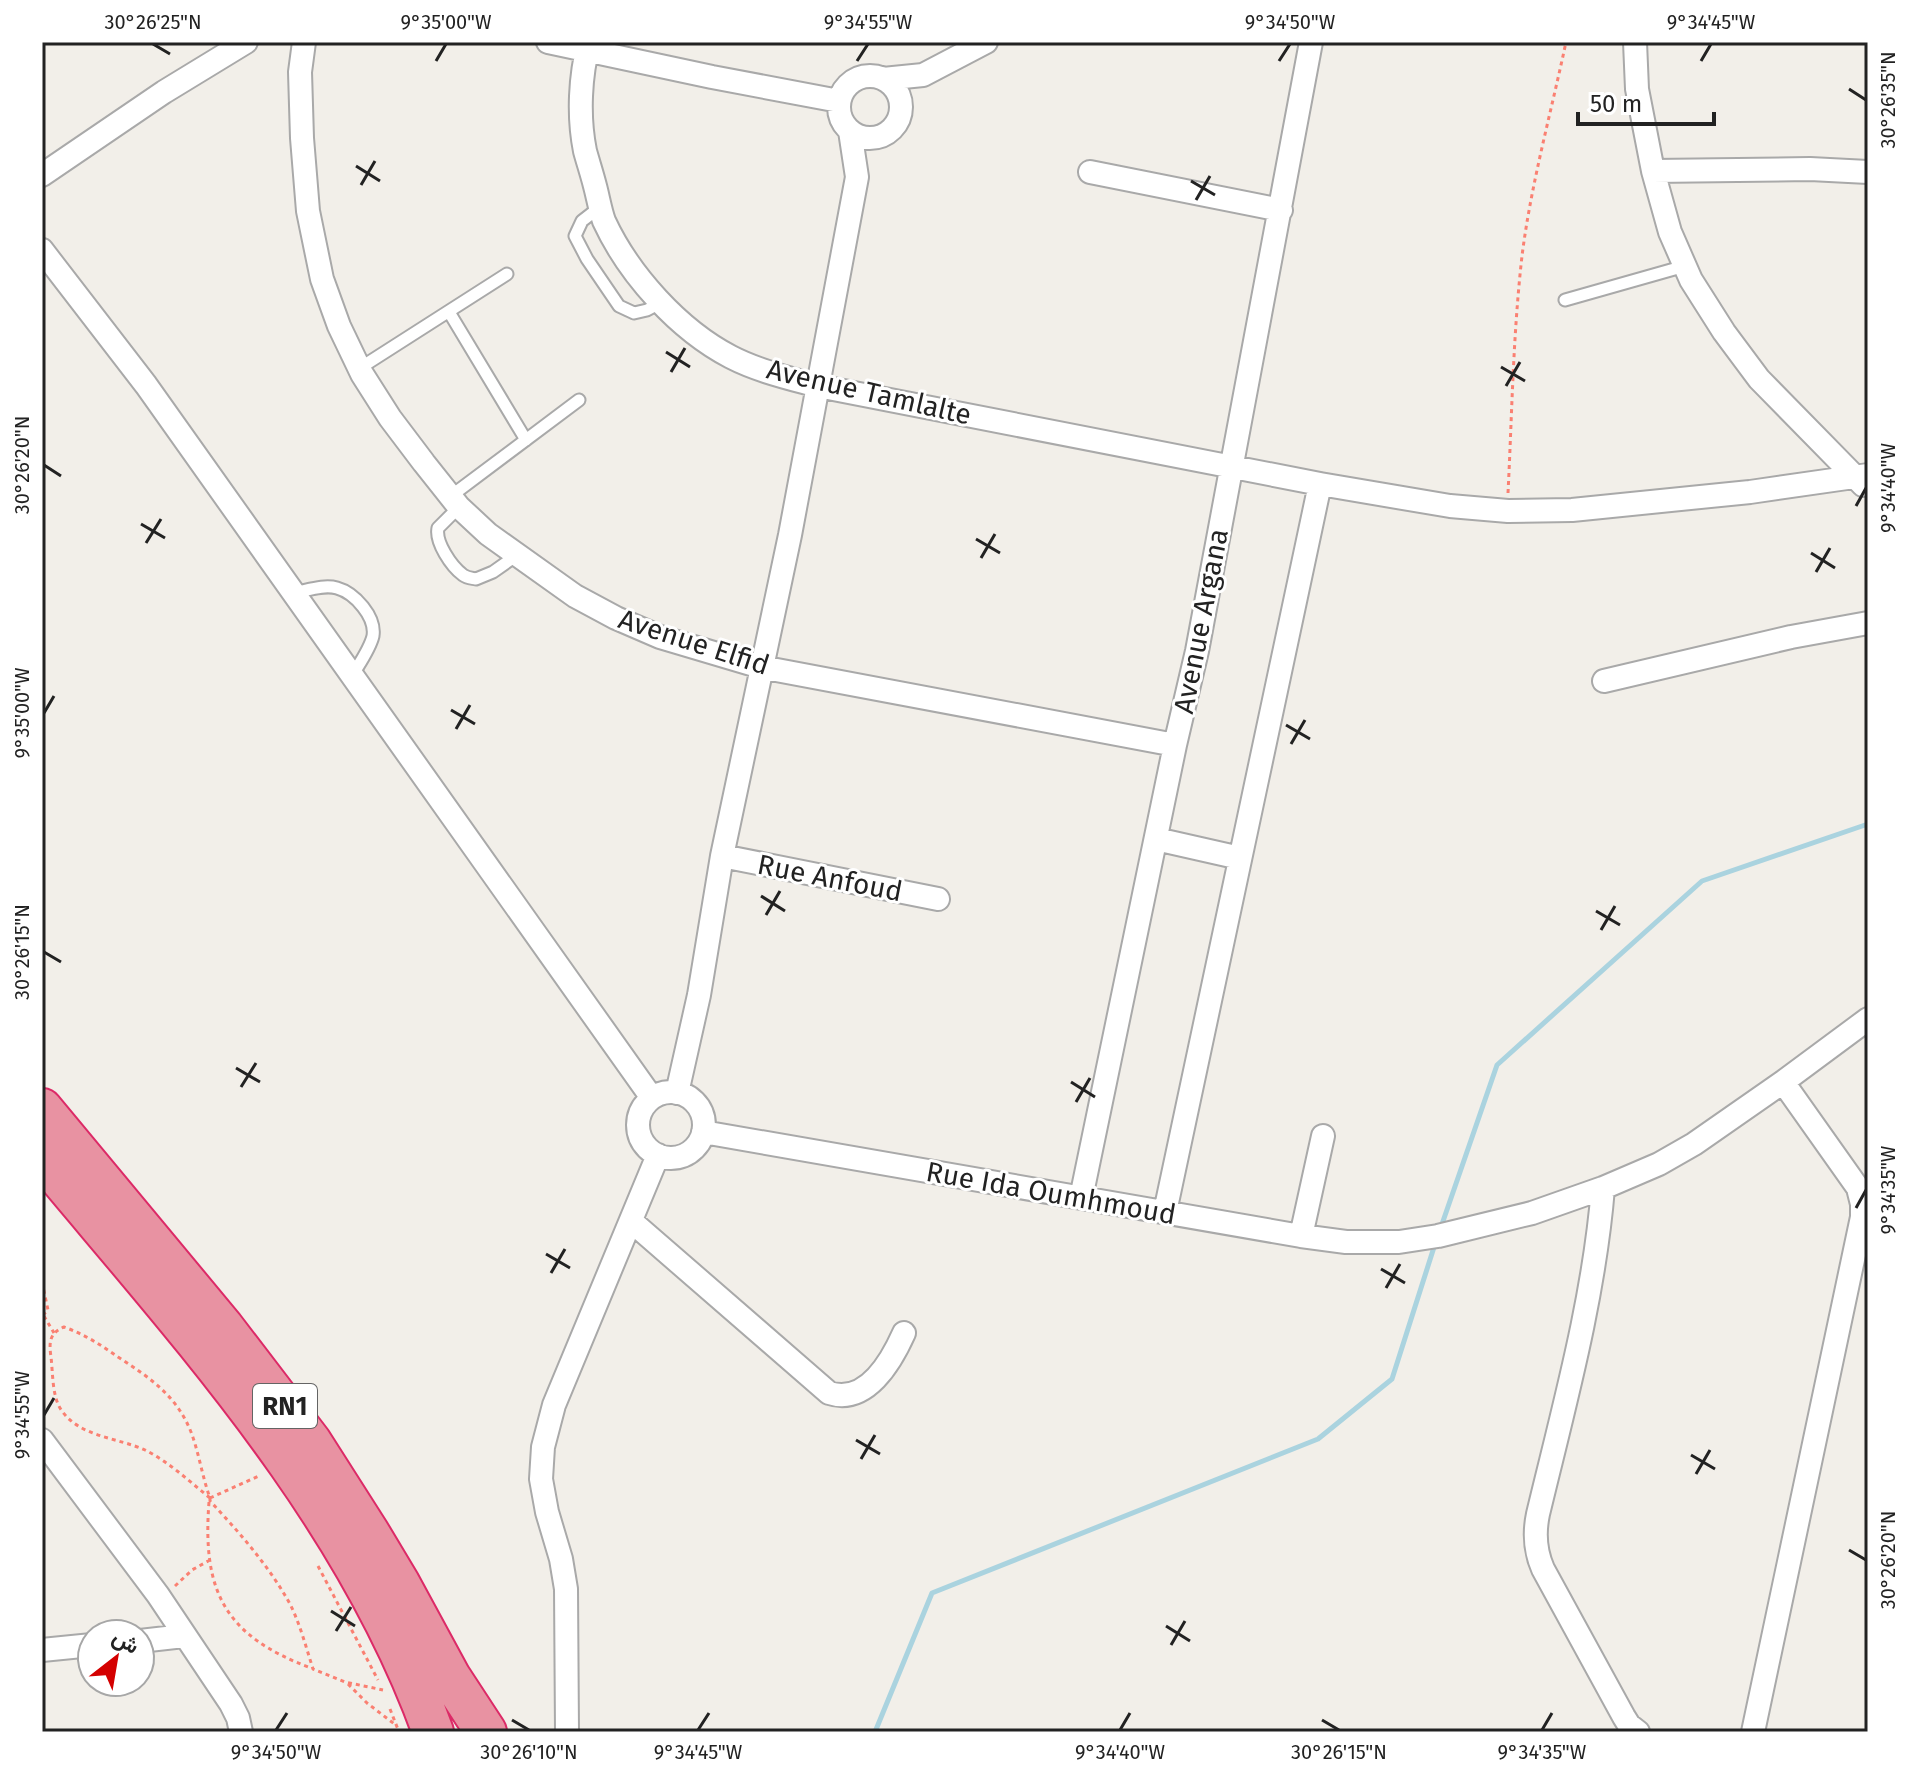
<svg xmlns="http://www.w3.org/2000/svg" width="1910" height="1774" font-family="'Fira Sans',Vazirmatn,sans-serif">
	<style>
		.lines { fill: none; stroke-linecap: round; stroke-linejoin: round }
		.stream { stroke: #aad3df; stroke-width: 5 }
		.lane-casing { stroke: #a9a9a9; stroke-width: 15 }
		.street-casing { stroke: #a9a9a9; stroke-width: 26 }
		.highway-casing { stroke: #dc2a67; stroke-width: 44 }
		.path { stroke: #fa8072; stroke-width: 3; stroke-dasharray: 4 4; stroke-linecap: butt }
		.lane { stroke: #fff; stroke-width: 11 }
		.street { stroke: #fff; stroke-width: 22 }
		.highway { stroke: #e892a2; stroke-width: 40 }
		.ticks { fill: none; stroke: #222; stroke-width: 3 }
		.labels { text-anchor: middle; dominant-baseline: central; stroke-width: 6; stroke-linejoin: round; paint-order: stroke }
		.shield { fill: #fff; stroke: #646464; stroke-width: 2 }
		.shield-label { font-size: 26px; font-weight: bold; fill: #222 }
		.street-label { font-size: 28px; fill: #222; stroke: #fff }
		.neatline { fill: none; stroke: #222; stroke-width: 3 }
		.ticks-label { font-size: 20px; text-anchor: middle; fill: #222 }
	</style>
	<rect width="100%" height="100%" fill="#f2efe9"/>
	<g class="lines">
		<path class="stream" d="M1441,1227L1497,1065L1702,881L1868,824
			M875,1732L932,1593L1318,1439L1392,1379L1435,1244"/>
		<g class="lane-casing">
			<path id="lane" d="M600,207L582,221L575,236L587,259L619,306L634,313L647,310L662,302
				M1565,300L1685,266
				M449,312L526,440
				M360,368L507,274
				M451,496L579,400
				M459,507L438,528C435,542 451,566 463,575C467,578 471,578 476,579L493,572L517,555
				M292,593C306,591 323,584 337,588C355,593 376,617 373,636C370,649 359,664 352,676"/>
		</g>
		<g class="street-casing">
			<path id="street" d="M304,42L300,72L302,138L308,211L322,279L339,326L362,374L390,418L424,463L459,507L488,534L575,596L616,618L660,637L761,667L1175,745
				M548,42L712,77L839,101
				M589,42C580,76 578,116 585,151C588,162 592,174 595,186C598,197 600,210 604,221C629,275 679,330 731,357C758,371 789,378 818,386L1320,484L1450,506L1508,511L1572,510L1750,492L1868,475
				M1635,42L1637,89L1653,171L1670,232L1691,280L1724,332L1759,379L1863,485
				M839 107a31 31 0 1 1 62 0a31 31 0 1 1-62 0Z
				M883,79L923,75L986,42
				M1653,171L1810,169L1868,172
				M1090,172L1281,210
				M42,175L164,92L246,42
				M42,250L146,385L652,1098
				M1604,681L1791,637L1868,623
				M1156,839L1240,858
				M722,856L938,899
				M638 1125a33 33 0 1 1 66 0a33 33 0 1 1-66 0Z
				M677,1093L699,995L722,856L790,535L857,177L850,131
				M703,1132L1301,1236L1346,1242H1399L1438,1236L1532,1213L1603,1188L1659,1164L1694,1144L1783,1082L1868,1019
				M1603,1188C1594,1299 1564,1406 1538,1514C1534,1533 1535,1551 1543,1569L1624,1717L1629,1725L1638,1732
				M1081,1198L1175,745L1197,651L1311,42
				M1165,1212L1320,484
				M631,1221L829,1393C866,1405 891,1362 904,1333
				M1301,1236L1323,1136
				M42,1440L158,1595L231,1704L238,1718L241,1732
				M140,1641L184,1636
				M42,1650L92,1645
				M567,1732L566,1589L561,1559L547,1512L541,1479L543,1447L554,1405L658,1155
				M1753,1732L1862,1217V1204L1858,1188L1783,1082"/>
		</g>
		<g class="highway-casing">
			<path id="highway" d="M42,1109L223,1327L311,1442L369,1533L399,1583L450,1677L486,1732
				M42,1157C190,1335 353,1510 433,1732"/>
		</g>
		<path class="path" d="M1508,493C1512,414 1513,335 1522,256C1531,184 1551,113 1566,42
			M42,1282L48,1310L42,1316
			M44,1316L54,1333
			M210,1498C189,1481 169,1462 145,1450C119,1438 80,1437 62,1411C52,1398 53,1374 51,1357C49,1343 49,1333 64,1327C84,1334 101,1345 118,1357C149,1377 177,1396 191,1432C199,1453 202,1476 210,1498V1501C239,1532 269,1566 290,1604C300,1624 306,1647 313,1669L345,1682L383,1690
			M210,1498L261,1475
			M209,1502C202,1592 225,1636 311,1668
			M318,1566L378,1680
			M175,1586L192,1570L210,1560
			M348,1684L367,1703L397,1726
			M390,1709L399,1732"/>
		<use href="#lane" class="lane"/>
		<use href="#street" class="street"/>
		<use href="#highway" class="highway"/>
	</g>
	<path class="ticks" d="M153,44L170,54M436,61L446,44M857,61L868,44M1279,61L1290,44M1701,61L1711,44M1849,89L1866,100M356,166L380,181M1191,181L1215,195M361,185L375,161M1196,200L1210,176M666,352L690,367M1501,367L1525,381M671,372L685,348M1506,386L1520,362M44,465L61,476M1856,506L1866,488M141,524L165,538M976,539L1000,553M146,543L161,519M1811,553L1835,568M981,558L995,534M1816,572L1830,548M451,710L475,724M44,713L54,696M1286,725L1310,739M456,729L470,705M1291,744L1305,720M761,896L785,911M1596,911L1620,925M766,915L780,891M1601,930L1615,906M44,952L61,962M236,1068L260,1082M1071,1082L1095,1097M241,1087L256,1063M1076,1102L1090,1078M1856,1208L1866,1190M546,1254L570,1268M1381,1269L1405,1283M551,1273L565,1249M1386,1288L1400,1264M44,1415L54,1398M856,1440L880,1454M1691,1455L1715,1469M861,1459L875,1435M1696,1474L1710,1450M1849,1550L1866,1560M331,1611L355,1626M1166,1626L1190,1641M336,1631L351,1607M1171,1645L1185,1621M512,1720L529,1730M1322,1720L1339,1730M276,1730L287,1713M698,1730L709,1713M1120,1730L1130,1713M1542,1730L1552,1713"/>
	<g class="labels">
		<rect class="shield" x="253" y="1384" width="64" height="44" rx="6"/>
		<g class="shield-label">
			<text x="285" y="1406">RN1</text>
		</g>
		<g class="street-label">
			<text transform="translate(869 392) rotate(13)">Avenue Tamlalte</text>
			<text transform="translate(1201 621) rotate(-79)">Avenue Argana</text>
			<text transform="translate(694 642) rotate(18)">Avenue Elfid</text>
			<text transform="translate(830 878) rotate(11)">Rue Anfoud</text>
			<text transform="translate(1051 1193) rotate(10)">Rue Ida Oumhmoud</text>
		</g>
	</g>
	<rect width="1910" height="1774" fill="none" stroke="#ffffff" stroke-width="88"/>
	<g transform="translate(116 1658) rotate(31)"><circle r="38" fill="#ffffff" stroke="#a7a7a7" stroke-width="2"/>
	<path d="M0-6L14 30L0 20L-14 30Z" fill="#d40000"/>
	<text y="-12" font-size="22" font-weight="bold" text-anchor="middle" fill="#222222">ش</text>
	</g>
	<path d="M1578 112v12h136v-12" fill="none" stroke="#222222" stroke-width="4"/>
	<text x="1590" y="112" font-size="24" fill="#222222" stroke="#ffffff" stroke-width="6" paint-order="stroke">50 m</text>
	<rect x="44" y="44" width="1822" height="1686" class="neatline"/>
	<g class="ticks-label">
		<text x="153" y="29">30°26'25"N</text>
		<text x="446" y="29">9°35'00"W</text>
		<text x="868" y="29">9°34'55"W</text>
		<text x="1290" y="29">9°34'50"W</text>
		<text x="1711" y="29">9°34'45"W</text>
		<text transform="translate(1888 100) rotate(-90)" y="7">30°26'35"N</text>
		<text transform="translate(22 465) rotate(-90)" y="7">30°26'20"N</text>
		<text transform="translate(1888 488) rotate(-90)" y="7">9°34'40"W</text>
		<text transform="translate(22 713) rotate(-90)" y="7">9°35'00"W</text>
		<text transform="translate(22 952) rotate(-90)" y="7">30°26'15"N</text>
		<text transform="translate(1888 1190) rotate(-90)" y="7">9°34'35"W</text>
		<text transform="translate(22 1415) rotate(-90)" y="7">9°34'55"W</text>
		<text transform="translate(1888 1560) rotate(-90)" y="7">30°26'20"N</text>
		<text x="276" y="1759">9°34'50"W</text>
		<text x="529" y="1759">30°26'10"N</text>
		<text x="698" y="1759">9°34'45"W</text>
		<text x="1120" y="1759">9°34'40"W</text>
		<text x="1339" y="1759">30°26'15"N</text>
		<text x="1542" y="1759">9°34'35"W</text>
	</g>
</svg>
